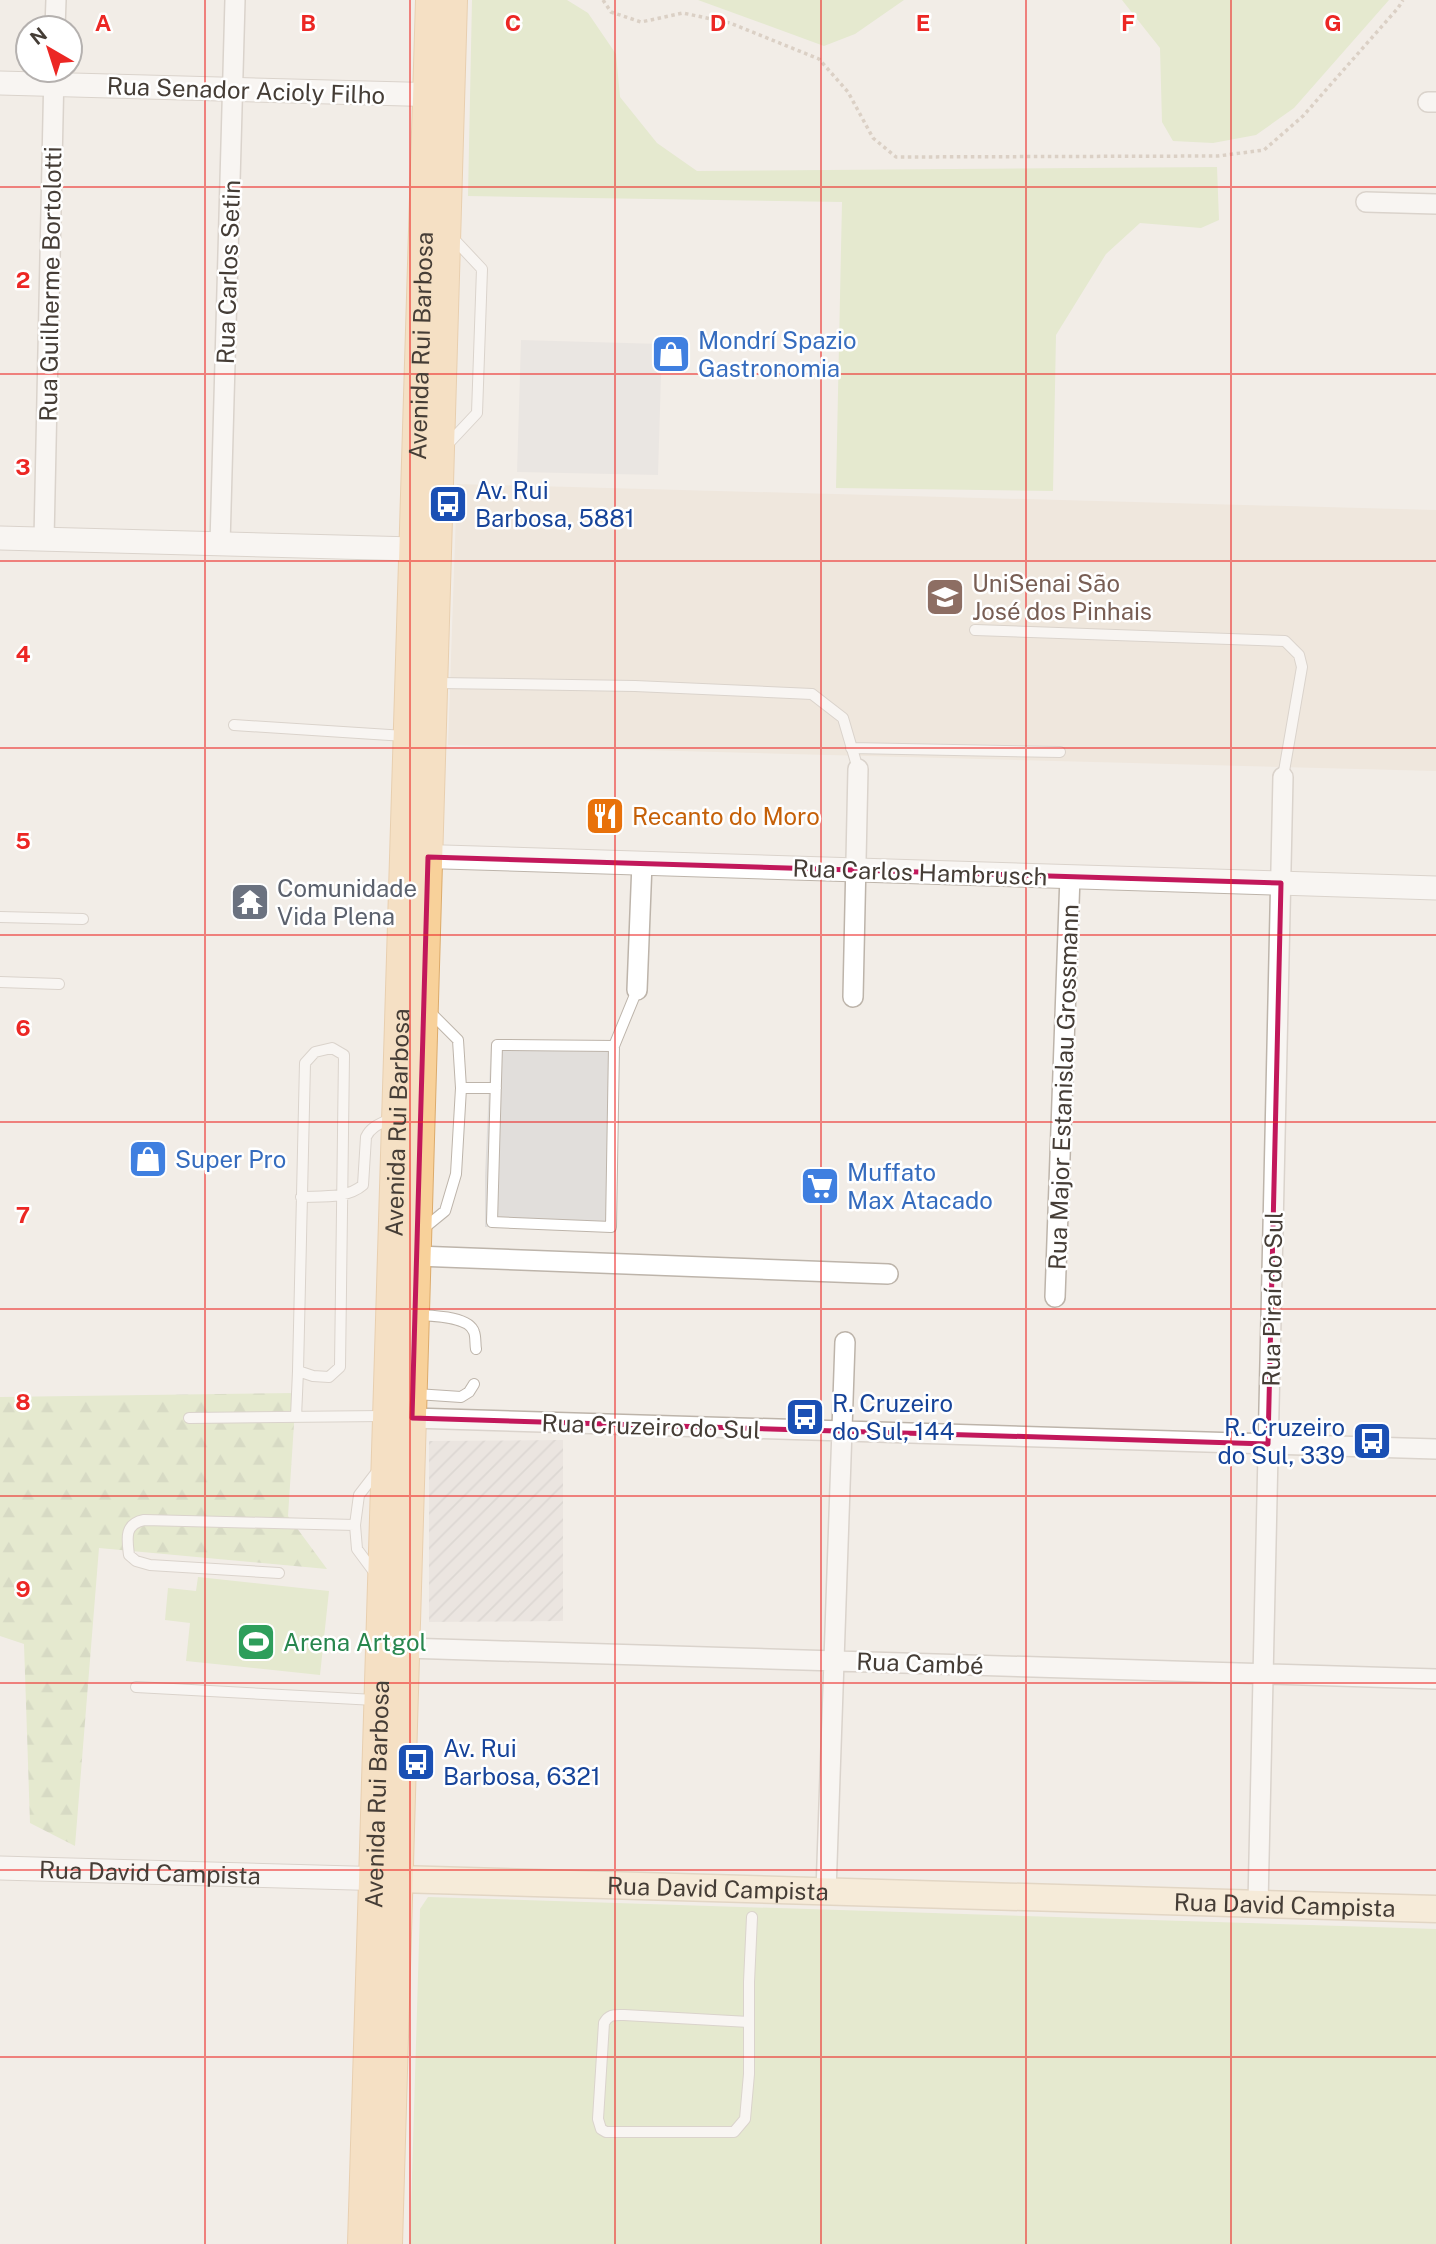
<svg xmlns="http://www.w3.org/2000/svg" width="1436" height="2244" font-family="'Public Sans',sans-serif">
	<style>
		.industrial { fill: url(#industrial-furrows) }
		.education { fill: #ebe0d1 }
		.grass { fill: #d4e4b2 }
		.forest { fill: url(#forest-firs) }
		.parking { fill: #e1dedb }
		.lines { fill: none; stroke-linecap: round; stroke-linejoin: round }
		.service-casing { stroke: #bdb4aa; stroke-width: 12 }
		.minor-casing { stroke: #bdb4aa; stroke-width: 22 }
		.tertiary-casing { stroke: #bdb4aa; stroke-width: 25 }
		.secondary-casing { stroke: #cfba99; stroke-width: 29 }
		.primary-casing { stroke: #dcab6b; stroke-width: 32 }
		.path { stroke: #beae9c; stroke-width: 3.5; stroke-dasharray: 3.5 3.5; stroke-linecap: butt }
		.service { stroke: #fff; stroke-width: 10 }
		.minor { stroke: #fff; stroke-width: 19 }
		.tertiary { stroke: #fff; stroke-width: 23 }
		.secondary { stroke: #fbe8c8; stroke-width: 26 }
		.primary { stroke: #f8d19a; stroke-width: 30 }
		.marked { fill: none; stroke: #c2185b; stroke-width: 5; stroke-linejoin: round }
		.grid { fill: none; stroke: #ec2724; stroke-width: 2; stroke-opacity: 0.55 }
		.labels { text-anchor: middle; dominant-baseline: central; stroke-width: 5; stroke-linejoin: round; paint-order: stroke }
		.street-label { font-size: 24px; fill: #453d36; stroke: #fff }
		.shop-label { font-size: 24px; fill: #366cbe; stroke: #fff; text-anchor: start }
		.transit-label { font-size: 24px; fill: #164399; stroke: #fff; text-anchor: start }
		.education-label { font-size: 24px; fill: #785e54; stroke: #fff; text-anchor: start }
		.food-label { font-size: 24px; fill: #c56008; stroke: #fff; text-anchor: start }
		.worship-label { font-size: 24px; fill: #5b616d; stroke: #fff; text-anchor: start }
		.leisure-label { font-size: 24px; fill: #27864d; stroke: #fff; text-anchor: start }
		.grid-label { font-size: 23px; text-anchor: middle; font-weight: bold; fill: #ec2724; stroke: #fff; stroke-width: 5; stroke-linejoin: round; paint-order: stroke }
	</style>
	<defs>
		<pattern id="industrial-furrows" width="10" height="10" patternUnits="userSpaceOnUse" patternTransform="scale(1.75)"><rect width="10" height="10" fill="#e2dcd8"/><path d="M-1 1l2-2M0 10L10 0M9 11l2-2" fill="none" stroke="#c3beba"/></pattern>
		<pattern id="forest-firs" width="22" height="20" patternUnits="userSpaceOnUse" patternTransform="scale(1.75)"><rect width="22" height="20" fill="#d4e4b2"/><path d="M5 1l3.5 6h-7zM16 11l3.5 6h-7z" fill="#b7c49a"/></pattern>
	</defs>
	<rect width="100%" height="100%" fill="#f2ede7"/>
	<path class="industrial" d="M563,1440V1621L429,1622V1441Z"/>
	<path class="education" d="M457,484L1436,510V771L448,745Z"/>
	<path class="grass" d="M472,0H567L588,13L616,54L620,97L657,143L697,171L1217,167L1219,220L1201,228L1140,223L1106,254L1056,335L1053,491L836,488L842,202L468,196Z
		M698,0H904L855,34L824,46Z
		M1122,0H1389L1294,108L1256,135L1213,143L1173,141L1162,122L1160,48Z
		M198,1577L329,1591L320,1675L186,1661L190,1623L165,1620L168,1588L196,1591Z
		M428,1897L1436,1929V2244H410L420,1909Z"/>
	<path class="forest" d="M296,1393L288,1516L327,1569L99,1548L75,1846L30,1823L24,1644L0,1636V1397Z"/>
	<path class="parking" d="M521,340L662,344L658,475L517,472Z
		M491,1042L620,1045L616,1232L485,1227V1176Z"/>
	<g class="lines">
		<g class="service-casing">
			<path id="service" d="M447,445L477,413L482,269L451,236
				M975,630L1285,641L1299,655L1302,667L1283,777
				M437,683L635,686L812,694L843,718L858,769
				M234,725L405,736
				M851,748L1060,752
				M0,917L83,919
				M0,982L59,984
				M614,1046L497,1045L492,1222L611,1227L614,1046L637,990
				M332,1048L344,1055L340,1367L329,1377L313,1376L298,1371L305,1063L315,1052Z
				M461,1088H496
				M301,1197C321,1196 347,1199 363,1185L366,1137C371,1126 382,1123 392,1118
				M423,1229L445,1211L456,1174L461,1088L458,1040L428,1010
				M417,1315C432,1316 469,1316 474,1332C476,1337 475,1344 476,1349
				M416,1394L461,1397L469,1392L474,1384
				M296,1417L298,1371
				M189,1418L384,1416
				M279,1573L150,1565L136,1561L129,1555C127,1539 124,1524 144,1520L355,1525
				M377,1576L357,1549L355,1525L359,1495L379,1469
				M136,1687L375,1700
				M749,2022L624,2015C614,2015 609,2014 604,2023L598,2119L601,2129L606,2132H734L745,2119L749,2074V1982L752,1917"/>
		</g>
		<g class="minor-casing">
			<path id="minor" d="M55,28L56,0
				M1428,102H1436
				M1366,202L1436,204
				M44,539L54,70
				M220,544L235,0
				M637,990L642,863
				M853,997L858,769
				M416,1256L888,1274
				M1055,1297L1070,876
				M412,1418L1436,1449
				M405,1648L1436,1679
				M826,1892L845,1342
				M1258,1904L1283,777"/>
		</g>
		<g class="tertiary-casing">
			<g id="tertiary">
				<path d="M0,83L443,95"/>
				<path d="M0,538L414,549"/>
				<path d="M411,856L1436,888"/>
				<path id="s1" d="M0,1868L389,1879"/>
			</g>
		</g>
		<g class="secondary-casing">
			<g id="secondary">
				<path id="s2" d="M398,1879L1436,1909"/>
			</g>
		</g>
		<g class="primary-casing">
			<g id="primary">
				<path id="s3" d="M363,2244L431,0"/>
				<path d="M387,2244L452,0"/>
			</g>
		</g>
		<path class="path" d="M603,0L611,12L641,22L683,13L730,23L819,59L848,92L873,138L896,157L1218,156L1264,150L1303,116L1398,8L1403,0"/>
		<use href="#service" class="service"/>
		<use href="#minor" class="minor"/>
		<use href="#tertiary" class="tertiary"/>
		<use href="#secondary" class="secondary"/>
		<use href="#primary" class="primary"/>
	</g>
	<path d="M0 0H1436V2244H0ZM428,857L1281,883L1268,1444L412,1418Z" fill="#f2ede7" fill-opacity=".55" fill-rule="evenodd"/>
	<path class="marked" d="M428,857L1281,883L1268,1444L412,1418Z"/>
	<path class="grid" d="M205,0V2244M410,0V2244M615,0V2244M821,0V2244M1026,0V2244M1231,0V2244M0,187H1436M0,374H1436M0,561H1436M0,748H1436M0,935H1436M0,1122H1436M0,1309H1436M0,1496H1436M0,1683H1436M0,1870H1436M0,2057H1436"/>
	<defs>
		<g id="shop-square" transform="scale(2.0125)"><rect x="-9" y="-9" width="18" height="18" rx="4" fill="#3f7fe0" stroke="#fff"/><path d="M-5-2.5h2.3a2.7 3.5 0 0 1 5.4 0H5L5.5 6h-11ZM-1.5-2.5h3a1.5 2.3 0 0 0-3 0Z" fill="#fff"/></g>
		<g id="bus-square" transform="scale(2.0125)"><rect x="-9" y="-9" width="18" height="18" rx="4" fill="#1a4fb4" stroke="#fff"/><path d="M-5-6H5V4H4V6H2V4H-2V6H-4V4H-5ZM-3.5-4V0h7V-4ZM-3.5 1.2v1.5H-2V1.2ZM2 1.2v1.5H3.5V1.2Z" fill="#fff"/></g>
		<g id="university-square" transform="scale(2.0125)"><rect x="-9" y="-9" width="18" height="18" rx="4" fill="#8d6e63" stroke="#fff"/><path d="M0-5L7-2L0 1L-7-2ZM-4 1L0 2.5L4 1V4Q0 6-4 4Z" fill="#fff"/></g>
		<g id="restaurant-square" transform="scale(2.0125)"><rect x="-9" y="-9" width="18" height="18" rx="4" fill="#e8710a" stroke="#fff"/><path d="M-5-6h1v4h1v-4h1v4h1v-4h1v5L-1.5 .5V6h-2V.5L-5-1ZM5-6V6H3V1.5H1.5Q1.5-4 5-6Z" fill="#fff"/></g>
		<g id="temple-square" transform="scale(2.0125)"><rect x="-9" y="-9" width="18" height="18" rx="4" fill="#6b7280" stroke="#fff"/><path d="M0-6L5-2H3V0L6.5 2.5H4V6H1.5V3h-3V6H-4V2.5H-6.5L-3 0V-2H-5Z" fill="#fff"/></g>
		<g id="supermarket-square" transform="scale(2.0125)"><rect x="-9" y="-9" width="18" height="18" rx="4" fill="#3f7fe0" stroke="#fff"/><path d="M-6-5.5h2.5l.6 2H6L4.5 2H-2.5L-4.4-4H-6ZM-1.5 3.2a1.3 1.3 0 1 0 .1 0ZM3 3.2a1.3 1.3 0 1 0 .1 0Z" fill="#fff"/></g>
		<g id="stadium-square" transform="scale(2.0125)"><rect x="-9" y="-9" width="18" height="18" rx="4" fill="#2e9e5b" stroke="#fff"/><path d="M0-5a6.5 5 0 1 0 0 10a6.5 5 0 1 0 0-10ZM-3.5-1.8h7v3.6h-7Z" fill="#fff"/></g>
	</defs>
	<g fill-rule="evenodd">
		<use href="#shop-square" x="671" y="354"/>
		<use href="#bus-square" x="448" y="504"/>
		<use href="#university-square" x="945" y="597"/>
		<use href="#restaurant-square" x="605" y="816"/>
		<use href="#temple-square" x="250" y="902"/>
		<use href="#shop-square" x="148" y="1159"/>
		<use href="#supermarket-square" x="820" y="1186"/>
		<use href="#bus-square" x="805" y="1417"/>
		<use href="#bus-square" x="1372" y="1441"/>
		<use href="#stadium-square" x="256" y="1642"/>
		<use href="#bus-square" x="416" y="1762"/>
	</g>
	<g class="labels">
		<g class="street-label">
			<text transform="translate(246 90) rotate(2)">Rua Senador Acioly Filho</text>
			<text transform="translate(228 272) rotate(-88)">Rua Carlos Setin</text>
			<text transform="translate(50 284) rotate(-89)">Rua Guilherme Bortolotti</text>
			<text stroke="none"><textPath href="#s3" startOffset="1899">Avenida Rui Barbosa</textPath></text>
			<text transform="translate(920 872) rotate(2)">Rua Carlos Hambrusch</text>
			<text transform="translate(1063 1087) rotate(-88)">Rua Major Estanislau Grossmann</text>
			<text stroke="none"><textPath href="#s3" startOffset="1122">Avenida Rui Barbosa</textPath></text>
			<text transform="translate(1272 1299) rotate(-89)">Rua Piraí do Sul</text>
			<text transform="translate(651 1426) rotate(2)">Rua Cruzeiro do Sul</text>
			<text transform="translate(920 1663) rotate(2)">Rua Cambé</text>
			<text stroke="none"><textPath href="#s3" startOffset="450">Avenida Rui Barbosa</textPath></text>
			<text stroke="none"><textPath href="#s1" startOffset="150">Rua David Campista</textPath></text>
			<text stroke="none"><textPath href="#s2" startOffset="320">Rua David Campista</textPath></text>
			<text stroke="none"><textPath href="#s2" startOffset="887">Rua David Campista</textPath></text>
		</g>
		<g class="shop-label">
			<text x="698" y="340">Mondrí Spazio<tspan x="698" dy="28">Gastronomia</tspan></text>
			<text x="175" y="1159">Super Pro</text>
			<text x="847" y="1172">Muffato<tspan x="847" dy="28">Max Atacado</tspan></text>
		</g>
		<g class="transit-label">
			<text x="475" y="490">Av. Rui<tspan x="475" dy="28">Barbosa, 5881</tspan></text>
			<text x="832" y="1403">R. Cruzeiro<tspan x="832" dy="28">do Sul, 144</tspan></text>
			<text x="1345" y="1427" text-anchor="end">R. Cruzeiro<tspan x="1345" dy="28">do Sul, 339</tspan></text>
			<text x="443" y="1748">Av. Rui<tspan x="443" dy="28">Barbosa, 6321</tspan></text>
		</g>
		<g class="education-label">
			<text x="972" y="583">UniSenai São<tspan x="972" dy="28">José dos Pinhais</tspan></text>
		</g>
		<g class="food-label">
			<text x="632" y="816">Recanto do Moro</text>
		</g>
		<g class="worship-label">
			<text x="277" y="888">Comunidade<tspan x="277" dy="28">Vida Plena</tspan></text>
		</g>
		<g class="leisure-label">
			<text x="283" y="1642">Arena Artgol</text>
		</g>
	</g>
	<g class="grid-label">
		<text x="103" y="31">A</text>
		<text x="308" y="31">B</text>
		<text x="513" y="31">C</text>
		<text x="718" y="31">D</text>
		<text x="923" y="31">E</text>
		<text x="1128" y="31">F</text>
		<text x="1333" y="31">G</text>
		<text x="23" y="288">2</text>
		<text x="23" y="475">3</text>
		<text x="23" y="662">4</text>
		<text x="23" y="849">5</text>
		<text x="23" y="1036">6</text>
		<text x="23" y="1223">7</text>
		<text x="23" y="1410">8</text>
		<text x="23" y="1597">9</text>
	</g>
	<g transform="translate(49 49) rotate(321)"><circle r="33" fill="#ffffff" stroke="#b5b1af" stroke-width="2"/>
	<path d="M0-5L12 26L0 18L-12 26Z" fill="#ec2724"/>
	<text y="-10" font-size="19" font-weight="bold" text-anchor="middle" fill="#453d36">N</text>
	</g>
</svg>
